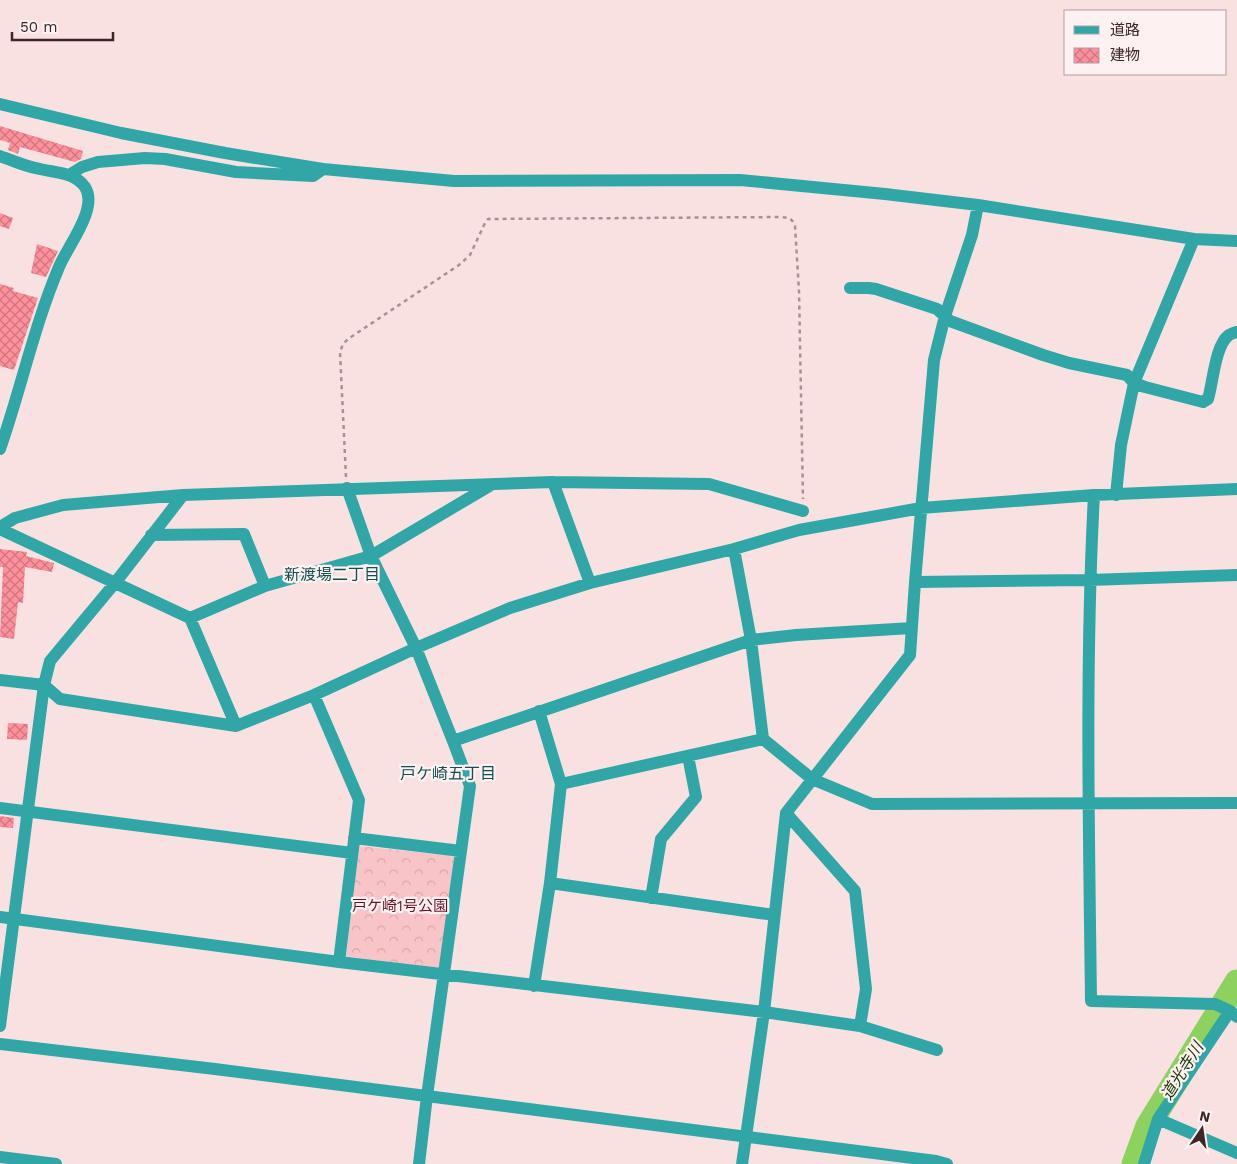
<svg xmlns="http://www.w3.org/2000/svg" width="1237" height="1164" font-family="'Work Sans','Noto Sans JP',sans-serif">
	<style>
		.forest { fill: url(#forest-crowns) }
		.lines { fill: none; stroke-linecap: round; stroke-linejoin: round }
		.river { stroke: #8dd25e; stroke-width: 25 }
		.building { fill: url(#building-cross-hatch) }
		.path { stroke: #a89192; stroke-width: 2.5; stroke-dasharray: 4 4; stroke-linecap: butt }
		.minor { stroke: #30a7a6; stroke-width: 12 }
		.tertiary { stroke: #30a7a6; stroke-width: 12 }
		.labels { text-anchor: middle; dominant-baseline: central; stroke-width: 4.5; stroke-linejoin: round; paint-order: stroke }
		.park-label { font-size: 15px; fill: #681325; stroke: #fdf1f2 }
		.neighbourhood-label { font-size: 16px; fill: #124f4f; stroke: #fdf1f2 }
		.water-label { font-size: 16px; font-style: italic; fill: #1b3505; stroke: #fdf1f2 }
	</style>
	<defs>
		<pattern id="forest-crowns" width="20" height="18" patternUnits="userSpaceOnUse" patternTransform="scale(1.25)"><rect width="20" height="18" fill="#f9c4c8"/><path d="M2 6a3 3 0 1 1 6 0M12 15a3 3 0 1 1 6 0" fill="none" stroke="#d6a8ac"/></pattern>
		<pattern id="building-cross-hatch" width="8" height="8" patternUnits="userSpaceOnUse" patternTransform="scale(1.25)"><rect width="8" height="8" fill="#fe909b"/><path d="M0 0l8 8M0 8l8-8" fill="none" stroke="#cf757e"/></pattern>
	</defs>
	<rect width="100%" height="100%" fill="#f9e1e2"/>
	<path class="forest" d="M359,846L454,856L440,969L346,956Z"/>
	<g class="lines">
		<path class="river" d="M1134,1164L1148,1126L1237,982"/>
	</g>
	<path class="building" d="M0,126L83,151L81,159L75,162L20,147L18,154L8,150L10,143L0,140Z
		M0,213L13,218L9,229L0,226Z
		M37,244L58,251L46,277L31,273Z
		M0,284L14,288L13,291L38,298L14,370L0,366Z
		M0,549L27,552L26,556L54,563L52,572L25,567L23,603L18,602L14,639L0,637L3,567H0Z
		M8,723L28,724L27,740L7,739Z
		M0,816L14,818L13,828L0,827Z"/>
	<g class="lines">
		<path class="path" d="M346,477L340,352L343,344L348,339L459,265L470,255L485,223L488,219L781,217C789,218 792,218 795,226L799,291L803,499"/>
		<path class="minor" d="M0,104L121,133L225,153L323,169L454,181L740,180L885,194L978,205L1194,239L1237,241
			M0,156C13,161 27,167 40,169C56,173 74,172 85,187C99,208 67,247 59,267C34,326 21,389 0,449
			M69,175L82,167L98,162L145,158L165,159L236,172L313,176L323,169
			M850,288H869L876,289L937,309L950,321L1043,355L1069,363L1127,375L1134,383L1145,387L1203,402L1208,399C1213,383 1215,345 1229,335C1230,334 1236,332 1237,332
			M553,482L709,484L803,511
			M347,488L371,556L416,648L453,741L470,786L427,1096
			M1094,495C1085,663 1089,832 1091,1001L1215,1004L1230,1011L1237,1017
			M1116,495L1121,445L1134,383L1194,239
			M0,527L15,518L63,505L183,495
			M0,529L190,618L236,726
			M151,535L244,534L265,586
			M734,549L751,640L763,739L812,779L872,804L1237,803
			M915,582L1089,580L1237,575
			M190,618L265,586L371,556L491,485
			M0,680L44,685L60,699L236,726L314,695L416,648L510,608L590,583L734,549L799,530L921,508L1094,495L1237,489
			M44,685L50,661L115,583L183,495L553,482L590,583
			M314,695L359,800L339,962
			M453,741L751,640L796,635L912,628
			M561,784L763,739
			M0,808L352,853
			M786,813L855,891L866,989L860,1026
			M354,838L461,851
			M550,883L774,915
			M651,898L661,839L696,797L688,756
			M0,917L339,962L764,1012L860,1026L937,1050
			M534,986L550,883L561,784L539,711
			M1158,1119L1237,1153
			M0,1157L56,1164
			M742,1164L764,1012L786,813L910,655L915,582L934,360L945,316L972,235L978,205
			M1144,1164L1158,1119L1230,1011"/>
		<path class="tertiary" d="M0,1026L44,685
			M0,1044L215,1069L936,1161L947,1164
			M419,1164L427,1096"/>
	</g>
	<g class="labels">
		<g class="park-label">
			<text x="400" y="906">戸ケ崎1号公園</text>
		</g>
		<g class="neighbourhood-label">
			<text x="332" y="574">新渡場二丁目</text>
			<text x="448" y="773">戸ケ崎五丁目</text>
		</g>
		<g class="water-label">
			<text transform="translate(1182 1071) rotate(-58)">道光寺川</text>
		</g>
	</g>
	<rect x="1064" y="10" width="162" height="65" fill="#fdf1f2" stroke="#b0a0a1"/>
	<rect x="1074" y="26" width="25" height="8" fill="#30a7a6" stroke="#b0a0a1"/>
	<text x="1110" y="35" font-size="15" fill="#3c2628">道路</text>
	<rect x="1074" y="48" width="25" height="15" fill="url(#building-cross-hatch)" stroke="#b0a0a1"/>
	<text x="1110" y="60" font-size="15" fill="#3c2628">建物</text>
	<g transform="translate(1202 1129) rotate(13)" stroke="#fdf1f2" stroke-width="4" paint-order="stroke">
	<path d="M0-4L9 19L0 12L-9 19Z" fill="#3c2628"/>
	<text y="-8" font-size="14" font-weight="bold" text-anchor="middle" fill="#3c2628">N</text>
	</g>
	<path d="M12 32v8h101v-8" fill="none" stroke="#3c2628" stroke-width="2.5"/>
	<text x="20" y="32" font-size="15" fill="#3c2628" stroke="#fdf1f2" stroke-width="4" paint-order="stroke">50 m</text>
</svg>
